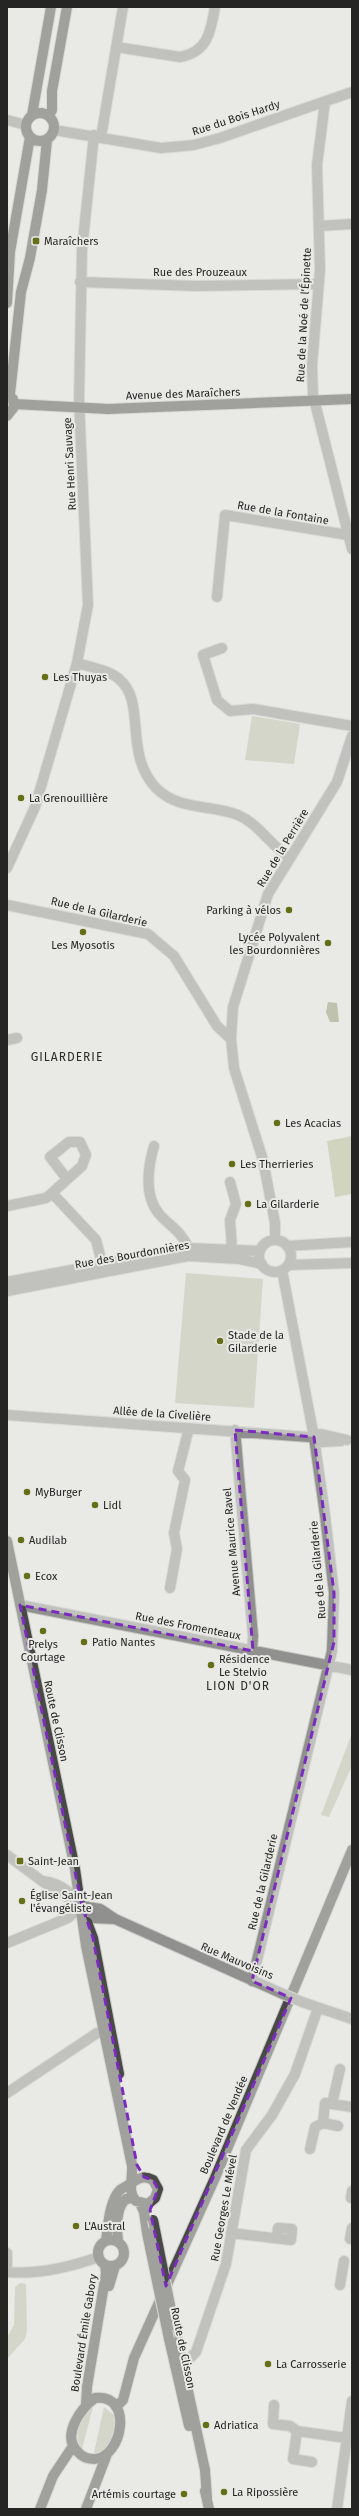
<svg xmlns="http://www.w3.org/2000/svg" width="359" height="2516" font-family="'Fira Sans',sans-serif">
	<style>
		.green { fill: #b9bfa4 }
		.forest { fill: #b4bc90 }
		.water { fill: #8c9469 }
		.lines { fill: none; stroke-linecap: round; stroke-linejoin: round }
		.minor-casing { stroke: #c6c7c2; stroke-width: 12 }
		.major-casing { stroke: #c6c7c2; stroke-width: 12 }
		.minor { stroke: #90908e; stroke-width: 10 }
		.major { stroke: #484946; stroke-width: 10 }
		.minor-bridge-casing { stroke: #c6c7c2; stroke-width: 12; stroke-linecap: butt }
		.major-bridge-casing { stroke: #c6c7c2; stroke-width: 12; stroke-linecap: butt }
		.minor-bridge { stroke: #90908e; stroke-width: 10 }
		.major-bridge { stroke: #484946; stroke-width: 10 }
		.marked { fill: none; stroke: #7b2cbf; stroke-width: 3; stroke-dasharray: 8 5; stroke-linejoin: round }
		.poi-dot { fill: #646f18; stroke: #e9eae5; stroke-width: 1.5 }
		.labels { text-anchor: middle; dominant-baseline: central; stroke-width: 4; stroke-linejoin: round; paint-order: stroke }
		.street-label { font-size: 11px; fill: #252523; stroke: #e9eae5 }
		.poi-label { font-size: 11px; fill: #252523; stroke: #e9eae5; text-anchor: start }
		.neighbourhood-label { font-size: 12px; letter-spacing: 1px; fill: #2a2b27; stroke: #e9eae5 }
	</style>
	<rect width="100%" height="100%" fill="#e9eae5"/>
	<path class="green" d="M252,716L300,724L294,764L245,760Z
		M186,1273L263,1279L254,1408L175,1403Z
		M352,1733V1766L329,1817L321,1815Z
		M20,2283L26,2284L27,2331L25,2339L7,2359V2337L14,2325L15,2287Z
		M93,2407L82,2449C72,2438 81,2413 93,2407Z
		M104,2407L115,2416C116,2429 111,2453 94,2453Z"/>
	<path class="forest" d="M352,1136V1194L335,1197L327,1141Z"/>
	<path class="water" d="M328,1002L337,1003L339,1022H330L326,1012Z"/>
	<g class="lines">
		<g class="minor-casing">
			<path id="minor" d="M116,47L180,57C208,52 211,31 215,7
				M325,102L317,165L320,270L312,365L313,395L352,549
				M7,120L26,125
				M54,130L161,148L194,145L220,138L352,92
				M101,137L123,7
				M319,226L352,224
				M80,282L196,286L319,284
				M217,597L225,515L348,535
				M222,648L203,655L217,700L230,711L253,709L352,726
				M77,663C90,667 109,670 119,679C147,702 123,753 156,788C179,811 210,804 238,815C259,824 270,845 289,857
				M7,868L35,807L77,663L88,605L79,400L82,250L94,135
				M7,905L148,934L174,956L217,1026L231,1039
				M7,1040L17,1038
				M154,1146C148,1167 143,1196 160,1215C170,1226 183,1233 188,1248
				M67,1179L50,1157L69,1142H80L86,1155L82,1166L52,1193L96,1240L102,1263
				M230,1182L236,1204L230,1220L232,1249
				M7,1206L46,1198L52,1193
				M275,1240V1223L263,1160L234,1068L231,1039L233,1007L268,894L337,782L352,736
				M259 1256a16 16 0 1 1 32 0a16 16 0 1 1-32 0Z
				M287,1246L352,1242
				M288,1265L352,1263
				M7,1282L188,1248L260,1251
				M7,1291L188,1256L239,1259L262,1264
				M7,1415L309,1437L321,1434L347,1440
				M235,1430L253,1636L252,1651
				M314,1437L322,1442L341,1441
				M170,1588L177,1549L174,1533L185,1480L178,1471L189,1428
				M20,1605L352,1670
				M7,1855L50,1887L82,1906L100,1909L115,1919
				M43,1881C69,1885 76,1900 93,1918L115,1919L283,1994
				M7,1943L68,1918L82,1906
				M252,1981L332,1651L334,1593L325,1515L314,1437L282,1270
				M302,2002L352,2019
				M7,2093L97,2033L103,2032
				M332,2104L340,2069
				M323,2123L325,2103L352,2107
				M310,2149L315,2127L323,2123L338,2126
				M351,2198L352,2191
				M231,2233L291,2240L292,2229L278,2228L277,2238
				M350,2239L352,2228
				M7,2253V2265
				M7,2272C38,2275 70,2267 99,2257
				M340,2285L344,2261
				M175,2366L188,2360L196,2352L226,2264L246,2150L272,2115L295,2074L318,2008
				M274,2405L273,2424L290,2426L297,2431L346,2438
				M297,2431L293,2459L312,2462
				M337,2509L352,2401"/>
		</g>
		<g class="major-casing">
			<path id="major" d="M26 127a14 14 0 1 1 28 0a14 14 0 1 1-28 0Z
				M32,115L51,7
				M49,116L52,110V91L67,7
				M7,303L10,252L30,137
				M10,394L21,292L30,258L42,190L47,140
				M14,404L108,409L352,399
				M7,416L14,407L13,399
				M7,1541L75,1869L86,1946L132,2166C133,2178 127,2192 136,2201L148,2204L155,2198L158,2189L153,2180C145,2176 140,2177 133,2182C129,2185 124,2187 120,2190C109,2201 108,2227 106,2241
				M87,1922L93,1938L119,2074
				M140,2203L144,2212L147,2233
				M98 2253a13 13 0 1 1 26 0a13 13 0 1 1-26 0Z
				M118,2242C117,2229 115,2208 126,2199L133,2198
				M109,2286L115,2266
				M174,2325L205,2470L207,2498
				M169,2339L189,2426
				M95,2398C134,2393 123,2458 94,2459C88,2459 82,2457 78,2452C61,2436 80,2409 95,2398Z
				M86,2405L87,2387L106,2273L105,2265
				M116,2407L123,2400L134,2358L215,2178L352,1850
				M205,2491L209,2509
				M40,2509L53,2476L73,2446
				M86,2509L107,2454"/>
		</g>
		<use href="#minor" class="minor"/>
		<use href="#major" class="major"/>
		<g class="minor-bridge-casing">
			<path id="minor-bridge" d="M283,1994L302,2002"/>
		</g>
		<g class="major-bridge-casing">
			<path id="major-bridge" d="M153,2220L174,2325
				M147,2233L169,2339"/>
		</g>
		<use href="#minor-bridge" class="minor-bridge"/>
		<use href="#major-bridge" class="major-bridge"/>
	</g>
	<path d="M0 0H359V2516H0ZM235,1430L314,1437L334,1593V1642L252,1981L291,1998L166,2286L150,2210L158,2189L153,2180L144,2177L137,2165L93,1938L82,1906L20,1605L253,1651Z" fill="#e9eae5" fill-opacity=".55" fill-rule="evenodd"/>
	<path class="marked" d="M235,1430L314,1437L334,1593V1642L252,1981L291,1998L166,2286L150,2210L158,2189L153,2180L144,2177L137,2165L93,1938L82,1906L20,1605L253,1651Z"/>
	<g class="poi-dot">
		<rect x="32" y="237" width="8" height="8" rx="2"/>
		<circle cx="45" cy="677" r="4"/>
		<circle cx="21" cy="798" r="4"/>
		<circle cx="289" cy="910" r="4"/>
		<circle cx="83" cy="932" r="4"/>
		<circle cx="328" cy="943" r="4"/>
		<circle cx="277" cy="1123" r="4"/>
		<circle cx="232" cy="1164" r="4"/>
		<circle cx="248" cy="1204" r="4"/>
		<circle cx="220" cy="1341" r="4"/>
		<circle cx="27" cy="1492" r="4"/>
		<circle cx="95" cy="1505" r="4"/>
		<circle cx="21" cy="1540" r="4"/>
		<circle cx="27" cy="1576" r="4"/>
		<circle cx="43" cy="1631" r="4"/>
		<circle cx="84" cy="1642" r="4"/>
		<circle cx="211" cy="1665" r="4"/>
		<rect x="16" y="1857" width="8" height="8" rx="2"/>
		<circle cx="22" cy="1901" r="4"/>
		<circle cx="76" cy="2226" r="4"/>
		<circle cx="268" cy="2364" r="4"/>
		<circle cx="206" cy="2425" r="4"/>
		<circle cx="224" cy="2492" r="4"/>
		<circle cx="184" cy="2494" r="4"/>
	</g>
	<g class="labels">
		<g class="street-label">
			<text transform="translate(236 118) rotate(-18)">Rue du Bois Hardy</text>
			<text x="200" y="272">Rue des Prouzeaux</text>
			<text transform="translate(304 315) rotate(-87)">Rue de la Noé de l'Épinette</text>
			<text transform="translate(183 394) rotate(-2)">Avenue des Maraîchers</text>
			<text transform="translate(70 464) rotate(-93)">Rue Henri Sauvage</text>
			<text transform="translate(283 513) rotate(10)">Rue de la Fontaine</text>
			<text transform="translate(283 848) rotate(-59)">Rue de la Perrière</text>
			<text transform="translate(99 912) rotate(13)">Rue de la Gilarderie</text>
			<text transform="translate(132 1255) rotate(-10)">Rue des Bourdonnières</text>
			<text transform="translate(162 1414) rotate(4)">Allée de la Civelière</text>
			<text transform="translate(232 1542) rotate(-95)">Avenue Maurice Ravel</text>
			<text transform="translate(318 1570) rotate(-95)">Rue de la Gilarderie</text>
			<text transform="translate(188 1626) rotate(11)">Rue des Fromenteaux</text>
			<text transform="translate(56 1721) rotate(78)">Route de Clisson</text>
			<text transform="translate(263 1882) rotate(-77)">Rue de la Gilarderie</text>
			<text transform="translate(237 1961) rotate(23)">Rue Mauvoisins</text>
			<text transform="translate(224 2125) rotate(-67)">Boulevard de Vendée</text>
			<text transform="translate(224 2208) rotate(-80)">Rue Georges Le Mével</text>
			<text transform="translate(84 2333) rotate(-81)">Boulevard Émile Gabory</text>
			<text transform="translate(183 2348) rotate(78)">Route de Clisson</text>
		</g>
		<g class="poi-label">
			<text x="44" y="241">Maraîchers</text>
			<text x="53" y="677">Les Thuyas</text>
			<text x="29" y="798">La Grenouillière</text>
			<text x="281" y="910" text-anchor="end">Parking à vélos</text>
			<text x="320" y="937" text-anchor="end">Lycée Polyvalent<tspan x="320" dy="13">les Bourdonnières</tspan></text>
			<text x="83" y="945" text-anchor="middle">Les Myosotis</text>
			<text x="285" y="1123">Les Acacias</text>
			<text x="240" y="1164">Les Therrieries</text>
			<text x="256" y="1204">La Gilarderie</text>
			<text x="228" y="1335">Stade de la<tspan x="228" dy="13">Gilarderie</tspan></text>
			<text x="35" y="1492">MyBurger</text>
			<text x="103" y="1505">Lidl</text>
			<text x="29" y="1540">Audilab</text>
			<text x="35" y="1576">Ecox</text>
			<text x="92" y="1642">Patio Nantes</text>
			<text x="43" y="1644" text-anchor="middle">Prelys<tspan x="43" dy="13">Courtage</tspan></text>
			<text x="219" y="1659">Résidence<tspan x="219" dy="13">Le Stelvio</tspan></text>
			<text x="28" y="1861">Saint-Jean</text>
			<text x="30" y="1895">Église Saint-Jean<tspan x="30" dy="13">l'évangéliste</tspan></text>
			<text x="84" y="2226">L'Austral</text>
			<text x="276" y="2364">La Carrosserie</text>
			<text x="214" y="2425">Adriatica</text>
			<text x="232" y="2492">La Ripossière</text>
			<text x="176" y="2494" text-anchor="end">Artémis courtage</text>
		</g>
		<g class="neighbourhood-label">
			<text x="67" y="1057">GILARDERIE</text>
			<text x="238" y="1686">LION D'OR</text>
		</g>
	</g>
	<rect width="359" height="2516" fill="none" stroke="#252523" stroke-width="16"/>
</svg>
